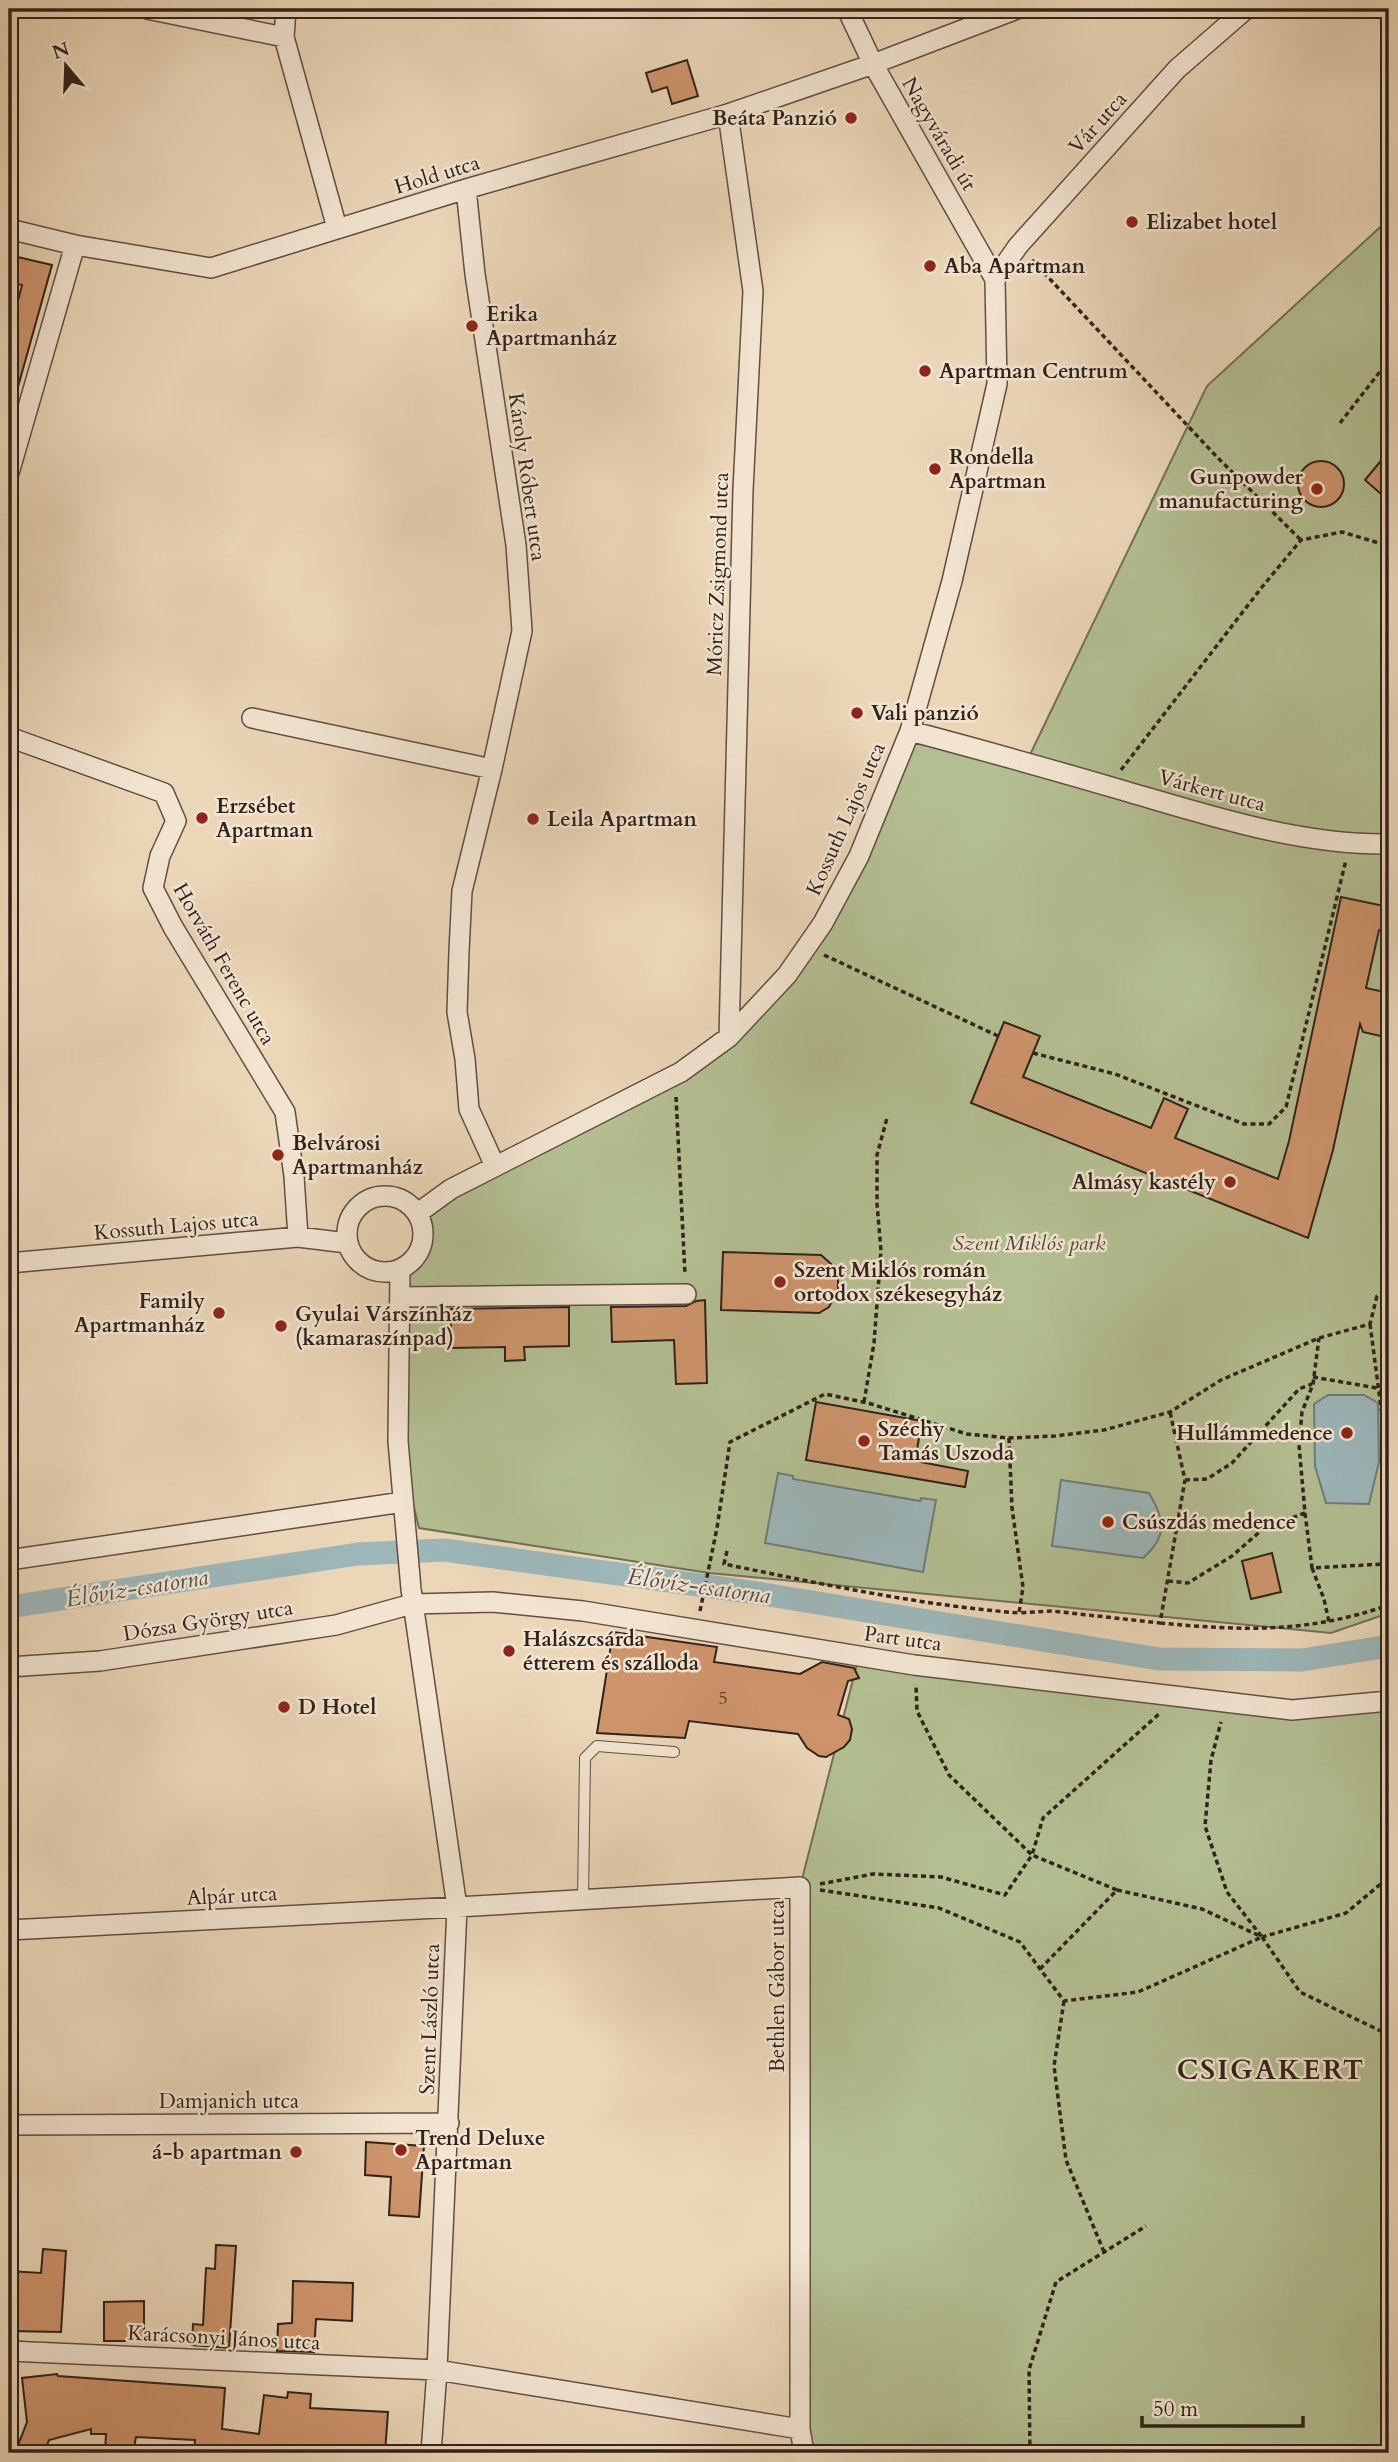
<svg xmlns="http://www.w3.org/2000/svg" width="1398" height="2462" font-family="Cardo,serif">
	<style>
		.green { fill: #b3bf92; stroke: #727056; stroke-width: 2 }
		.water { fill: #9cb6b9; stroke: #717b7a; stroke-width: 2 }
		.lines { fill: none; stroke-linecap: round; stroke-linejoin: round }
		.canal { stroke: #9cb6b9; stroke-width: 23 }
		.building { fill: #ce946c; stroke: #31221b; stroke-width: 2 }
		.service-casing { stroke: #604f42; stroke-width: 12 }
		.minor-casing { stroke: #604f42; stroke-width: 22 }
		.path { stroke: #31221b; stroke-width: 3.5; stroke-dasharray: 5 3.5; stroke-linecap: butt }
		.service { stroke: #f2e4d1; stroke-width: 10 }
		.minor { stroke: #f2e4d1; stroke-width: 19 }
		.poi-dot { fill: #8f2418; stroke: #f2e4d1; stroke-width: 2.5 }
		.labels { text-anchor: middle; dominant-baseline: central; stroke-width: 5; stroke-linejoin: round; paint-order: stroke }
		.number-label { font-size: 18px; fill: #583e2f }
		.poi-label { font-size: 21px; font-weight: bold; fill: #31221b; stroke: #f2e4d1; text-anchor: start }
		.street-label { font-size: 21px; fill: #31221b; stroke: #f2e4d1 }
		.park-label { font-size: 21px; font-style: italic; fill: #524939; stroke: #f2e4d1 }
		.water-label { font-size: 23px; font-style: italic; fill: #514e4a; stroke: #f2e4d1 }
		.district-label { font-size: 28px; font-weight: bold; letter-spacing: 2px; fill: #31221b; stroke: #f2e4d1 }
	</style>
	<rect width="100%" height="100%" fill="#ebd6b8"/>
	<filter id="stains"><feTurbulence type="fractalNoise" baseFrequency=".00286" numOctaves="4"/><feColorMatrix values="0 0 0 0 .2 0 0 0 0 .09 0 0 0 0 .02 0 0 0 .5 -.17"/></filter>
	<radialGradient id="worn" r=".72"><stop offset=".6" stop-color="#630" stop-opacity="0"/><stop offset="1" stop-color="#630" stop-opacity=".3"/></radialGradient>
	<path class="green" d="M1389,219V1613L1331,1633L709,1573L419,1528L398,1441L400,1270L411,1262L424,1239L418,1213L729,1037L823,923L910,731L1027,761L1207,386Z
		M859,1656L1292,1710L1389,1701V2453H804L800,1887Z"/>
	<path class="water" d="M1328,1395H1364L1378,1403L1379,1462L1369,1504L1326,1503L1315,1466L1314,1404Z
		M778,1473L793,1476V1479L920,1501L921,1498L936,1500L923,1572L765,1543Z
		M1061,1480L1149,1493C1165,1520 1168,1536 1143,1558L1052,1546Z"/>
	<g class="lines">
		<path class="canal" d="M9,1607L358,1554L444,1550L757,1593L1159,1659L1302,1660L1389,1646"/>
	</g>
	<path class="building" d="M687,60L698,96L672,104L667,87L652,92L646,73Z
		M9,255L52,265L14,401L9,400V336L22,285L9,282Z
		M1389,451V501L1365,480Z
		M1298 484a23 23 0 1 1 46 0a23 23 0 1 1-46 0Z
		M1341,897L1389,907V932L1379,930L1366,988L1389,993V1038L1363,1032L1360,1024L1333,1150L1308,1238L971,1103L1004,1022L1040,1036L1023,1077L1151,1128L1164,1098L1188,1109L1175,1138L1278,1179L1289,1141Z
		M723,1252L821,1255L831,1264L838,1275V1289L829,1307L819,1313L721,1310Z
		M705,1300L707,1383L676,1384L674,1340L612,1342L611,1307L686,1306L696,1301Z
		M569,1307V1346L524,1347L525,1360L505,1361V1347L451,1348V1309Z
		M816,1402L922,1421L915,1461L968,1471L965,1487L806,1460Z
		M1272,1553L1281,1592L1251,1599L1242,1561Z
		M613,1632L717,1647L714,1662L800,1674L822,1662L854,1668L859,1678L848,1681L838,1715L849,1719L852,1729L850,1740L844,1747L826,1757L819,1756L807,1748L798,1734L689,1721L685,1738L597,1733Z
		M366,2142L424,2146L419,2217L389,2215L391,2177L365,2175Z
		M216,2245L236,2246L229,2348L192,2345L193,2324L203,2325L206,2268L215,2269Z
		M43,2249L66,2251L61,2332L9,2331V2271L41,2273Z
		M293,2281L353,2283L352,2321L316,2319L314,2352L277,2351L278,2324L292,2323Z
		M144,2301V2341H104V2302Z
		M57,2374L58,2376L225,2388L222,2429L259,2434L264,2395L287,2398L288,2392L311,2394L310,2408L388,2412L385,2453H239L221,2451V2453H194L195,2440L136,2437L133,2453H105L106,2434H91V2429L49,2440L44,2453H15L27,2422L22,2378Z"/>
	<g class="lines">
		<g class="service-casing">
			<path id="service" d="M583,1900L585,1758L597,1746L674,1752"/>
		</g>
		<g class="minor-casing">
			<path id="minor" d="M147,9L284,37
				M286,9L284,37L337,228
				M728,114L753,291L743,490L729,1037
				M466,189L475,274L516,545L522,631L492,769L462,891L459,951L457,1012L465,1059L469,1109L495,1166
				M9,229L75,245L211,268L466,189L728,114L873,64L1017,9
				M995,279L1018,246L1177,69L1246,9
				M9,473L75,245
				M252,718L492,769
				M910,731C982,750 1053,770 1125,791C1211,816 1299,845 1389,844
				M9,737L164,793L176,821L160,856L153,888L173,927L285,1112L294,1176L298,1237
				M347 1234a38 38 0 1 1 76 0a38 38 0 1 1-76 0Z
				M418,1213L451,1189L681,1072L729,1037L787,975L823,923L859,856L910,731L952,581L997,384L995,279L873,64L847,9
				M9,1263L298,1237L347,1243
				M400,1270L398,1441L411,1589L457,1907L437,2370L431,2453
				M400,1297L686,1294
				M9,1560L403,1502
				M9,1667L100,1661L336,1625L412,1604L493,1602L583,1611L914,1665L1292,1710L1389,1701
				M9,1930L457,1907L800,1887V2429L804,2453
				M9,2125L449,2123
				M9,2351L437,2370L800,2429"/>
		</g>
		<path class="path" d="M1032,260L1217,457L1301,540
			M1340,423L1389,360
			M1121,770L1262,587L1301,540L1342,532L1389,546
			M824,955L998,1036
			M1033,1053L1115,1074L1244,1124H1269L1286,1107L1346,860
			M676,1097L685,1274
			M1370,1324L1384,1430L1383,1564L1389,1573
			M1313,1377L1377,1388L1389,1394
			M864,1402L874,1343L881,1251L877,1204V1155L887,1118
			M1009,1438L1012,1508L1023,1587L1019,1613L1052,1611L1160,1623L1185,1480L1170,1412
			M1185,1480L1207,1479L1232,1463L1299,1389L1312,1384
			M1305,1513L1312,1568L1383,1564
			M727,1551L724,1564C822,1584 919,1605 1019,1613
			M1312,1568L1324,1599L1329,1622
			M1168,1581L1188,1583L1232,1556L1264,1528L1305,1513L1299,1445L1302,1412L1313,1384L1319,1338
			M700,1611L717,1528L730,1442L825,1394L868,1403L967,1434L1009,1438L1055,1436L1104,1430L1170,1412L1221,1380L1319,1338L1370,1324L1377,1296L1389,1291
			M1160,1623C1245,1631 1308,1633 1389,1605
			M820,1884L873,1874L941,1877L1005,1895L1032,1855L949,1775L917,1711L916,1684
			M820,1890L939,1908L1020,1942L1064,2001L1138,1992L1262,1937L1227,1892L1205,1826L1211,1760L1221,1722
			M1117,1890L1202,1909L1262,1937L1346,1913L1389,1877
			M1262,1937L1300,1992L1389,2035
			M1040,1969L1117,1890L1032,1855L1043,1818L1159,1714
			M1064,2001L1054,2066L1066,2160L1104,2252
			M1030,2453L1029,2370L1056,2282L1146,2226"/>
		<use href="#service" class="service"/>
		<use href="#minor" class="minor"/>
	</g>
	<g class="poi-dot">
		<circle cx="851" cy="118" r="7"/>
		<circle cx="1132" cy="222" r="7"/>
		<circle cx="930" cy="266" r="7"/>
		<circle cx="472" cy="326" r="7"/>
		<circle cx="925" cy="371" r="7"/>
		<circle cx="935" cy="469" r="7"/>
		<circle cx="1317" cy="489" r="7"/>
		<circle cx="857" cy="713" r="7"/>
		<circle cx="202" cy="818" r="7"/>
		<circle cx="533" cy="819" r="7"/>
		<circle cx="278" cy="1155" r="7"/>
		<circle cx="1230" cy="1182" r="7"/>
		<circle cx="780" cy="1282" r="7"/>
		<circle cx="219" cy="1313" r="7"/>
		<circle cx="281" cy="1326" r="7"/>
		<circle cx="1347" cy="1433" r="7"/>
		<circle cx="864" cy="1441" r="7"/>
		<circle cx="1108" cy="1522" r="7"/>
		<circle cx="509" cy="1651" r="7"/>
		<circle cx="284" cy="1707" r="7"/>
		<circle cx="401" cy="2150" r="7"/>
		<circle cx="296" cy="2152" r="7"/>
	</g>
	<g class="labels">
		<g class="number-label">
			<text x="723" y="1698">5</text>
		</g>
		<g class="poi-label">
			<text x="837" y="118" text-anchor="end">Beáta Panzió</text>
			<text x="1146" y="222">Elizabet hotel</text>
			<text x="944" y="266">Aba Apartman</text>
			<text x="486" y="314">Erika<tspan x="486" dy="24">Apartmanház</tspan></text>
			<text x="939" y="371">Apartman Centrum</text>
			<text x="949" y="457">Rondella<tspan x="949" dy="24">Apartman</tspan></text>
			<text x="1303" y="477" text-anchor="end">Gunpowder<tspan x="1303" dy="24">manufacturing</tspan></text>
			<text x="871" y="713">Vali panzió</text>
			<text x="216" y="806">Erzsébet<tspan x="216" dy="24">Apartman</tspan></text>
			<text x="547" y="819">Leila Apartman</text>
			<text x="292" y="1143">Belvárosi<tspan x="292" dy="24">Apartmanház</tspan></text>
			<text x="1216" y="1182" text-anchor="end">Almásy kastély</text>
			<text x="794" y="1270">Szent Miklós román<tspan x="794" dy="24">ortodox székesegyház</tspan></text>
			<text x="205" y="1301" text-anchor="end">Family<tspan x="205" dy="24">Apartmanház</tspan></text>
			<text x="295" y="1314">Gyulai Várszínház<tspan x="295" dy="24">(kamaraszínpad)</tspan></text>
			<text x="878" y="1429">Széchy<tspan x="878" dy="24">Tamás Uszoda</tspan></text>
			<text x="1333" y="1433" text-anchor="end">Hullámmedence</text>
			<text x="1122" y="1522">Csúszdás medence</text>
			<text x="523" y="1639">Halászcsárda<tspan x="523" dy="24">étterem és szálloda</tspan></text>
			<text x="298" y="1707">D Hotel</text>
			<text x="415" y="2138">Trend Deluxe<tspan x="415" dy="24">Apartman</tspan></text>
			<text x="282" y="2152" text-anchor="end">á-b apartman</text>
		</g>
		<g class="street-label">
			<text transform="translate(1098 123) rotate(-48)">Vár utca</text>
			<text transform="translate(939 134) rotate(60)">Nagyváradi út</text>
			<text transform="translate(437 175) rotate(-17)">Hold utca</text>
			<text transform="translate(527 477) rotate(82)">Károly Róbert utca</text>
			<text transform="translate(718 574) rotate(-88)">Móricz Zsigmond utca</text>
			<text transform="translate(1212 791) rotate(15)">Várkert utca</text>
			<text transform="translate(846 819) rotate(-66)">Kossuth Lajos utca</text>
			<text transform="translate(224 964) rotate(60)">Horváth Ferenc utca</text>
			<text transform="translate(176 1226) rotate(-5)">Kossuth Lajos utca</text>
			<text transform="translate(208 1621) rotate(-9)">Dózsa György utca</text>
			<text transform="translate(903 1639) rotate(8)">Part utca</text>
			<text transform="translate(232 1896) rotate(-3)">Alpár utca</text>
			<text transform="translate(777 1986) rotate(-90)">Bethlen Gábor utca</text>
			<text transform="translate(430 2019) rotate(-88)">Szent László utca</text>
			<text x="229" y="2101">Damjanich utca</text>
			<text transform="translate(224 2338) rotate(3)">Karácsonyi János utca</text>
		</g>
		<g class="park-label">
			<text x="1029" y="1243">Szent Miklós park</text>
		</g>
		<g class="water-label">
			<text transform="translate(699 1586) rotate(8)">Élővíz-csatorna</text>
			<text transform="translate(137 1588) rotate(-9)">Élővíz-csatorna</text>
		</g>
		<g class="district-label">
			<text x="1271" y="2070">CSIGAKERT</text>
		</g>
	</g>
	<rect width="1398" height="2462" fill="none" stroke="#ebd6b8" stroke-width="35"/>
	<rect x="10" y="10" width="1377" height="2441" fill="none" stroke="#31221b" stroke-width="3.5"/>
	<rect x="18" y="18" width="1363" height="2427" fill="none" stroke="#31221b" stroke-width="2"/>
	<g transform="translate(66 66) rotate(341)" stroke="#f2e4d1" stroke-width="5" paint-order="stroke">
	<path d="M0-5L12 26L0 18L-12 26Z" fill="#31221b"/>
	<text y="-10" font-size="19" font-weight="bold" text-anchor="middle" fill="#31221b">N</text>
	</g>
	<path d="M1142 2416v10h161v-10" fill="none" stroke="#31221b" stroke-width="3.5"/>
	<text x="1153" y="2416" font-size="21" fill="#31221b" stroke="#f2e4d1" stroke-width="5" paint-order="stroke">50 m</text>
	<rect width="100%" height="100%" filter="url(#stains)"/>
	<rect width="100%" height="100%" fill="url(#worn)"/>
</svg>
